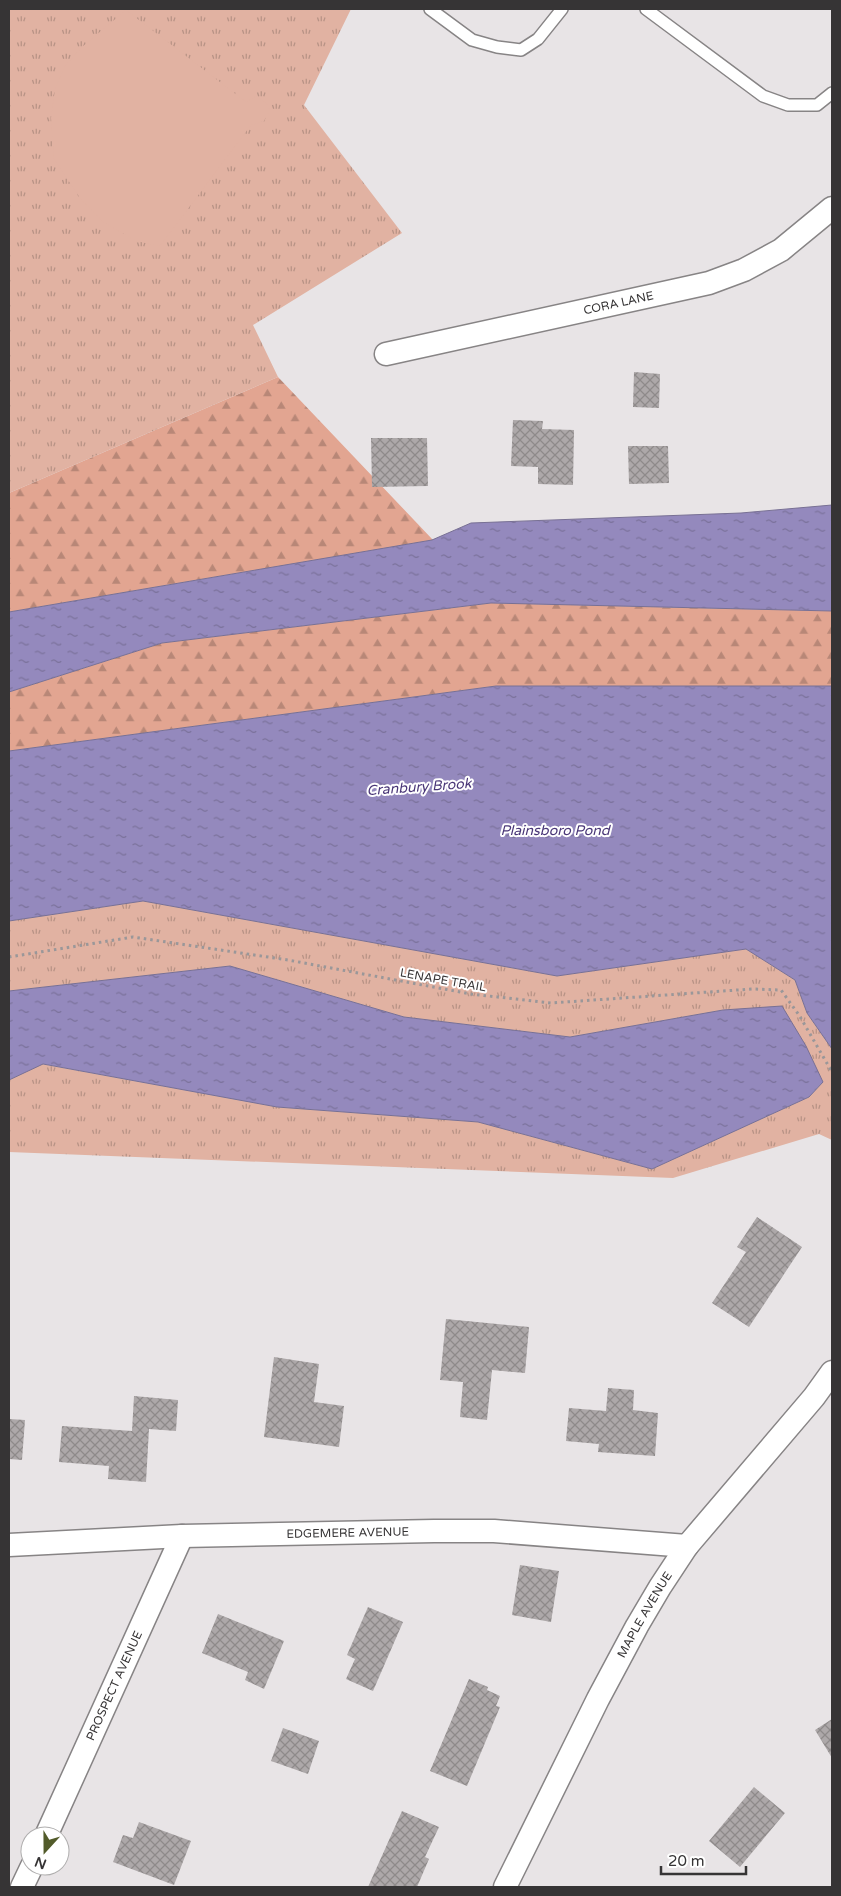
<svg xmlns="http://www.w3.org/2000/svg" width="841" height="1896" font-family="'Varela Round',sans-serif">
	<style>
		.forest { fill: url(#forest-firs) }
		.park { fill: url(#park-tufts) }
		.pitch { fill: #e1b2a2 }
		.water { fill: url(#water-ripples); stroke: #787094 }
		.building { fill: url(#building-cross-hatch) }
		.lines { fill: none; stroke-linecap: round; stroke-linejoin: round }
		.lane-casing { stroke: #878485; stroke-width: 14 }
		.street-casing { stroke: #878485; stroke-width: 25 }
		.path { stroke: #9a9799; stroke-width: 3; stroke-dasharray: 2.5 4; stroke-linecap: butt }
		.lane { stroke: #fff; stroke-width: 11 }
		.street { stroke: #fff; stroke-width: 22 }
		.labels { text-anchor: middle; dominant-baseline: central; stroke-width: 4; stroke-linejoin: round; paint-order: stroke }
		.street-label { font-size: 12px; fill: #363435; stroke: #fff }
		.water-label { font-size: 14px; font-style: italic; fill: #493677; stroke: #fff }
	</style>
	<defs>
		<pattern id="forest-firs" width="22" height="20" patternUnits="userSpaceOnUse" patternTransform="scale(1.25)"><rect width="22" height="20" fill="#e2a591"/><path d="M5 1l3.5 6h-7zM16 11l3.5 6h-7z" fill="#b88777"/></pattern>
		<pattern id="park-tufts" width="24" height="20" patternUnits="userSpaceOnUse" patternTransform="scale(1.25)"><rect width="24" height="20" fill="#e1b2a2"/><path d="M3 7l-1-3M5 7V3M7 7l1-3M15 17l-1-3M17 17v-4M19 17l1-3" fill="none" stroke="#b79285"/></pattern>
		<pattern id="water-ripples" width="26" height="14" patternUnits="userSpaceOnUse" patternTransform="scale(1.25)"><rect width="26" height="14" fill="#9489bd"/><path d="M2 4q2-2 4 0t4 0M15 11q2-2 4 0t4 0" fill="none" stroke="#7a719a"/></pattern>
		<pattern id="building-cross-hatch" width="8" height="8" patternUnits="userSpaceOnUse" patternTransform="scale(1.25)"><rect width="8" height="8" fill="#ada8a9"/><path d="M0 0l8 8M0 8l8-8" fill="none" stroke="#8e8a8a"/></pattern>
	</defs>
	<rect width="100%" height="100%" fill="#e8e4e6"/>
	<path class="forest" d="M278,377L433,540L9,612V493Z
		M491,603L832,611V686H496L9,751V692L162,643Z"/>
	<path class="park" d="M9,9H351L304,105L402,233L253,325L278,377L9,493Z
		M143,901L557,976L746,949L795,980L807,1013L832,1049V1140L819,1134L673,1178L9,1152V1080L42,1064L277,1107L478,1122L652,1169L809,1097L823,1082L723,1010L570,1037L404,1017L230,966L9,991V921Z"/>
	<path class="pitch" d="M126,10L246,102L256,96L266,103L270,110L264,121L251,125L160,246L136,241L103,222L80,198L54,159L51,118L55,89L65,66L82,47Z"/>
	<path class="water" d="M832,505V611L491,603L162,643L9,692V612L432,540L471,523L741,513Z
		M496,686H832V1049L807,1013L795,980L746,949L557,976L143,901L9,921V751Z
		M230,966L404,1017L570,1037L723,1010L782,1006L806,1046L823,1082L809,1097L652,1169L478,1122L277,1107L43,1064L9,1080V991Z"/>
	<path class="building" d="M634,372L660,374L659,408L633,407Z
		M513,420L543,421L542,429L574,430L573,485L538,484V467L511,466Z
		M371,438H427L428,486L372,487Z
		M628,446H668L669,483L629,484Z
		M757,1217L802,1247L749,1327L712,1303L746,1252L737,1247Z
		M446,1319L529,1327L525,1373L492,1370L487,1420L460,1417L463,1382L440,1380Z
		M274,1357L319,1364L314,1402L344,1406L339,1447L264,1437Z
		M608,1388L634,1390L633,1410L658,1413L655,1456L598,1452L599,1444L566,1441L569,1408L606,1411Z
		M134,1396L178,1400L176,1431L149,1429L146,1482L108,1479L109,1466L59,1462L62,1426L132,1431Z
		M9,1419L25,1420L22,1460L9,1459Z
		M520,1565L559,1571L551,1622L512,1615Z
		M368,1607L403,1622L373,1691L346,1679L355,1659L347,1655Z
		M218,1614L284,1641L264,1689L245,1680L248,1672L202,1653Z
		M469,1679L488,1687L487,1690L500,1696L496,1706L500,1707L467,1786L430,1771Z
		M832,1719V1758L815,1730Z
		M283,1728L319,1741L308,1774L271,1761Z
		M754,1787L785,1813L740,1867L709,1841Z
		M402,1811L439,1827L425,1857L429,1859L417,1887H368Z
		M139,1822L191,1841L174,1885L113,1862L123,1835L133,1838Z"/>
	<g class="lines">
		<g class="lane-casing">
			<path id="lane" d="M430,9L472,40L497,47L521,50L538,39L562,9
				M646,9L763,96L788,105H817L832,93"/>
		</g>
		<g class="street-casing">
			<g id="street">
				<path id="s1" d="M386,354L709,283L744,270L781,250L832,208"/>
				<path id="s2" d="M9,1545L182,1536L434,1531H494L687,1546"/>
				<path id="s3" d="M46,1836L182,1536"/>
				<path d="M22,1887L32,1866"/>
				<path id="s4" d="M505,1887L598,1699L637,1626L660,1587L687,1546L814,1397L832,1372"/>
			</g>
		</g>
		<path class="path" d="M9,957L133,937L288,960L471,994L551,1003L752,989L781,990L799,1015L832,1072"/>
		<use href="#lane" class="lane"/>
		<use href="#street" class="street"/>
	</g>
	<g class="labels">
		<g class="street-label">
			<text stroke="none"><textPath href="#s1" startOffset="238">CORA LANE</textPath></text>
			<text transform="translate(443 980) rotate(10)">LENAPE TRAIL</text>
			<text stroke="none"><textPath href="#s2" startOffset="339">EDGEMERE AVENUE</textPath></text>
			<text stroke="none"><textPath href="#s4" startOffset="306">MAPLE AVENUE</textPath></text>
			<text stroke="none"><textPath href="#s3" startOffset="165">PROSPECT AVENUE</textPath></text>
		</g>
		<g class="water-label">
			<text transform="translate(419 787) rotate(-4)">Cranbury Brook</text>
			<text x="555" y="830">Plainsboro Pond</text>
		</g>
	</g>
	<rect width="841" height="1896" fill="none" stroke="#363435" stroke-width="20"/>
	<g transform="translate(45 1851) rotate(201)"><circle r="24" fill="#ffffff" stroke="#afaeae"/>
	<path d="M0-4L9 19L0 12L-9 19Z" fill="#525b2a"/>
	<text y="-8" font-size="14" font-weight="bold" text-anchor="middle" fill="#363435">N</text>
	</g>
	<path d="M661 1866v8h85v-8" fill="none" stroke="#363435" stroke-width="2.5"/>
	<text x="668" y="1866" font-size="15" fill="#363435" stroke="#ffffff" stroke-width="4" paint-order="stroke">20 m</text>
</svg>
